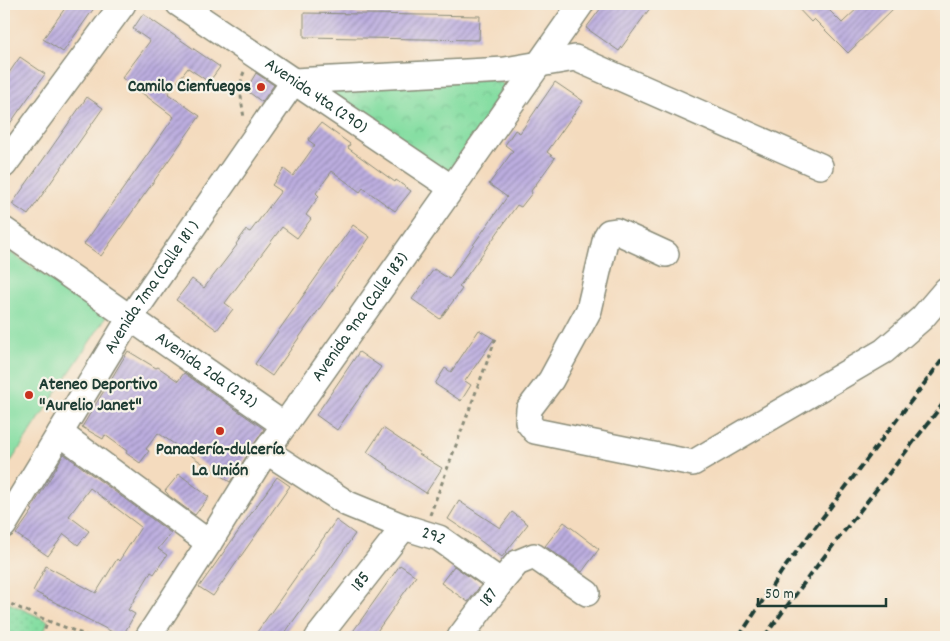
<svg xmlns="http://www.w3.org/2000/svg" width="950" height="641" font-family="Dekko,sans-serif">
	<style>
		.grass { fill: url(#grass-dots); stroke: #528e6c }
		.park { fill: url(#park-crowns); stroke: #528e6c }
		.pitch { fill: #86dea3; stroke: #528e6c }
		.building { fill: url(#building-hatch) }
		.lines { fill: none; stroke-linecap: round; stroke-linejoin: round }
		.minor-casing { stroke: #8a8c79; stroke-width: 28 }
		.path { stroke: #8a8c79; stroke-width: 3; stroke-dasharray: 4 4; stroke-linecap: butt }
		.minor { stroke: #fff; stroke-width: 25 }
		.rail { stroke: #1f3d34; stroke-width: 4; stroke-dasharray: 8 4; stroke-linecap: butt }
		.poi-dot { fill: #c8321e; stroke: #f7f3e8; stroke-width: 2 }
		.labels { text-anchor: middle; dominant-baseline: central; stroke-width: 4.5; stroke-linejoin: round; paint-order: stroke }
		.poi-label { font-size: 18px; font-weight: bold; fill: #1f3d34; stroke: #f7f3e8; text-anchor: end }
		.street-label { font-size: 18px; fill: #1f3d34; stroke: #f7f3e8 }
	</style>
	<defs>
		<pattern id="grass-dots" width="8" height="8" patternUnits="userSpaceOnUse" patternTransform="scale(1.25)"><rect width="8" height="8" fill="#86dea3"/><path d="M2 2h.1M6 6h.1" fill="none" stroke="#73bf8d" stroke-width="1.8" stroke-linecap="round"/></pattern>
		<pattern id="park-crowns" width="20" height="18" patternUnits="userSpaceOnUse" patternTransform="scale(1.25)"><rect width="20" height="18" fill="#86dea3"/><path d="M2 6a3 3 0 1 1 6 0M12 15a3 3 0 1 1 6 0" fill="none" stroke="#73bf8d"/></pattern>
		<pattern id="building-hatch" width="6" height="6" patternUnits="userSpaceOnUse" patternTransform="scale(1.25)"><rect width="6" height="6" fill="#bcaddf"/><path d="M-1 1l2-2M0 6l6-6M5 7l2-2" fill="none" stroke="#988eb6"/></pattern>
	</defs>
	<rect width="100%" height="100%" fill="#f7f3e8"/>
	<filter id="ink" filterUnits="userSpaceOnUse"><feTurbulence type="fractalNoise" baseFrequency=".02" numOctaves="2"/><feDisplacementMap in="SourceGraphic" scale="10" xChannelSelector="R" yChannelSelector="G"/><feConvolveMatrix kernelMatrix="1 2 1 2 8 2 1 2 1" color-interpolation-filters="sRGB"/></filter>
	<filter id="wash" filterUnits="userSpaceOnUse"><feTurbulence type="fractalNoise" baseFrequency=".0096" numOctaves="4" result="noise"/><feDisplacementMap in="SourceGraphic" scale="20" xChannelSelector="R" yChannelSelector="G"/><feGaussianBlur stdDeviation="1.12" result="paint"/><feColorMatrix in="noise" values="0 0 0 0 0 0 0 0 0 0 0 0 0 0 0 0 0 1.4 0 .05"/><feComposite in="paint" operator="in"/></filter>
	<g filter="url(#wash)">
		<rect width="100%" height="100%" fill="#f4dbbe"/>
		<path class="grass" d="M4,601L48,621L42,637H4Z"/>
		<path class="park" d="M493,79L502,83L508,91L455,170L444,172L321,88Z"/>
		<path class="pitch" d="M4,248L106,317L4,472Z"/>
		<g id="blocks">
			<path class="building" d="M68,4H97L63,52L43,39Z
				M604,4H653L619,51L586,28Z
				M794,4H823L842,23L862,4H898L848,53L814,19L811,22Z
				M304,13L480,16L479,40L304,37Z
				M143,14L220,67L209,82L188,68L168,94L200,116L101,256L84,244L174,117L122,78L150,41L133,29Z
				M20,57L45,74L4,132V80Z
				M256,73L274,85L262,102L246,90Z
				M555,82L583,101L547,152L555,158L531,191L532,193L521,207L517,205L459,287L462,289L440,319L412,299L434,269L449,279L507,197L489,184L513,151L505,145L515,130L520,133Z
				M87,97L103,108L28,215L12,204Z
				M321,123L350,144L348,148L395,182L396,180L411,191L395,211L363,188L360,192L332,171L316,193L319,196L306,215L311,219L297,238L282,227L225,303L233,309L217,330L176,300L192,279L204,288L237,245L236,244L246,230L250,232L281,191L272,185L284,169L293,176L315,145L308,140Z
				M353,225L370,237L272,376L255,364Z
				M479,330L494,339L465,381L471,385L461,401L435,384L445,368L451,372Z
				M128,351L156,368L158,367L178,381L184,373L264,429L230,482L158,433L146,449L149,451L140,463L126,453L127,451L105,435L103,439L82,427Z
				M359,352L381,367L337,430L316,415Z
				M383,428L420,453L419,454L442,468L426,493L388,468L389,467L367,452Z
				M64,454L171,533L158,549L167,555L154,574L151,572L128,610L135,614L122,637L33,591L46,566L96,593L117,559L119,561L141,527L90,488L69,516L89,531L78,545L64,534L48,556L16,534L33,510L31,509L57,467H56Z
				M179,474L209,497L195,515L168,495V494L165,491Z
				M277,477L290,486L213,596L199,587Z
				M459,501L500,528L512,512L528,524L502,557L478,539L448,519Z
				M336,520L355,534L282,637H264L257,632Z
				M564,522L599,549L582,572L545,546Z
				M400,565L416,576L373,637H349Z
				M454,566L481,585L468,602L441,583Z"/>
		</g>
	</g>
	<g filter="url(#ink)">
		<use href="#blocks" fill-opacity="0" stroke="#8a8c79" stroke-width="1"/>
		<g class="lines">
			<g class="minor-casing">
				<g id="minor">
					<path id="s1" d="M179,4L452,188"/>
					<path d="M4,165L123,4"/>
					<path id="s2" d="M4,230L284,425"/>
					<path d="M666,254L616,231L609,232L606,237L589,310L551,380L529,409L528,422L535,431L693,463L884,351L922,318L946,290"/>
					<path d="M60,433L209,543"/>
					<path id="s3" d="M266,451L348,504L404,527L439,538L501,582"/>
					<path id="s4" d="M4,525L130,318L294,81L505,70L575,58L820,166"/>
					<path id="s5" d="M148,637L209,543L266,451L452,188L581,4"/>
					<path id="s6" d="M318,637L404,527"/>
					<path id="s7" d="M460,637L501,582L517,563L534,556L587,593"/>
				</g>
			</g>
			<path class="path" d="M244,72C238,84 242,105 244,118
				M430,515L496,338
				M4,601L48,621L91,637
				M42,637L48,621"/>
			<use href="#minor" class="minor"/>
			<path class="rail" d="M739,637L782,571L946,355
				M764,637L810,575L946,400"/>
		</g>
	</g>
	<g class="poi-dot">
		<circle cx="261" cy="87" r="5"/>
		<circle cx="29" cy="395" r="5"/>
		<circle cx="220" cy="431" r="5"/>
	</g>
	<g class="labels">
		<g class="poi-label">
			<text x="251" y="87">Camilo Cienfuegos</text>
			<text x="39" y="385" text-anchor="start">Ateneo Deportivo<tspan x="39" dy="21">"Aurelio Janet"</tspan></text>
			<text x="220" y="450" text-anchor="middle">Panadería-dulcería<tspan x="220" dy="21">La Unión</tspan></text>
		</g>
		<g class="street-label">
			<text stroke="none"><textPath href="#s1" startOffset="165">Avenida 4ta (290)</textPath></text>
			<text stroke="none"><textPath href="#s4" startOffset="280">Avenida 7ma (Calle 181 )</textPath></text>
			<text stroke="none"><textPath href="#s5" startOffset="384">Avenida 9na (Calle 183)</textPath></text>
			<text stroke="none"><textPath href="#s2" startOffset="246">Avenida 2da (292)</textPath></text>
			<text stroke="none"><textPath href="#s3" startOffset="189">292</textPath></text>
			<text stroke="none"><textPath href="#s6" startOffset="70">185</textPath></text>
			<text stroke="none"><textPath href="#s7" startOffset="49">187</textPath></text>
		</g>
	</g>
	<rect width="950" height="641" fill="none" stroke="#f7f3e8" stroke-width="20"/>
	<path d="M758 598v8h128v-8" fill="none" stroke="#1f3d34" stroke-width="2.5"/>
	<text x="765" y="598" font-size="15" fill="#1f3d34" stroke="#f7f3e8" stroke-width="4" paint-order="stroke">50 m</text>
</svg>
